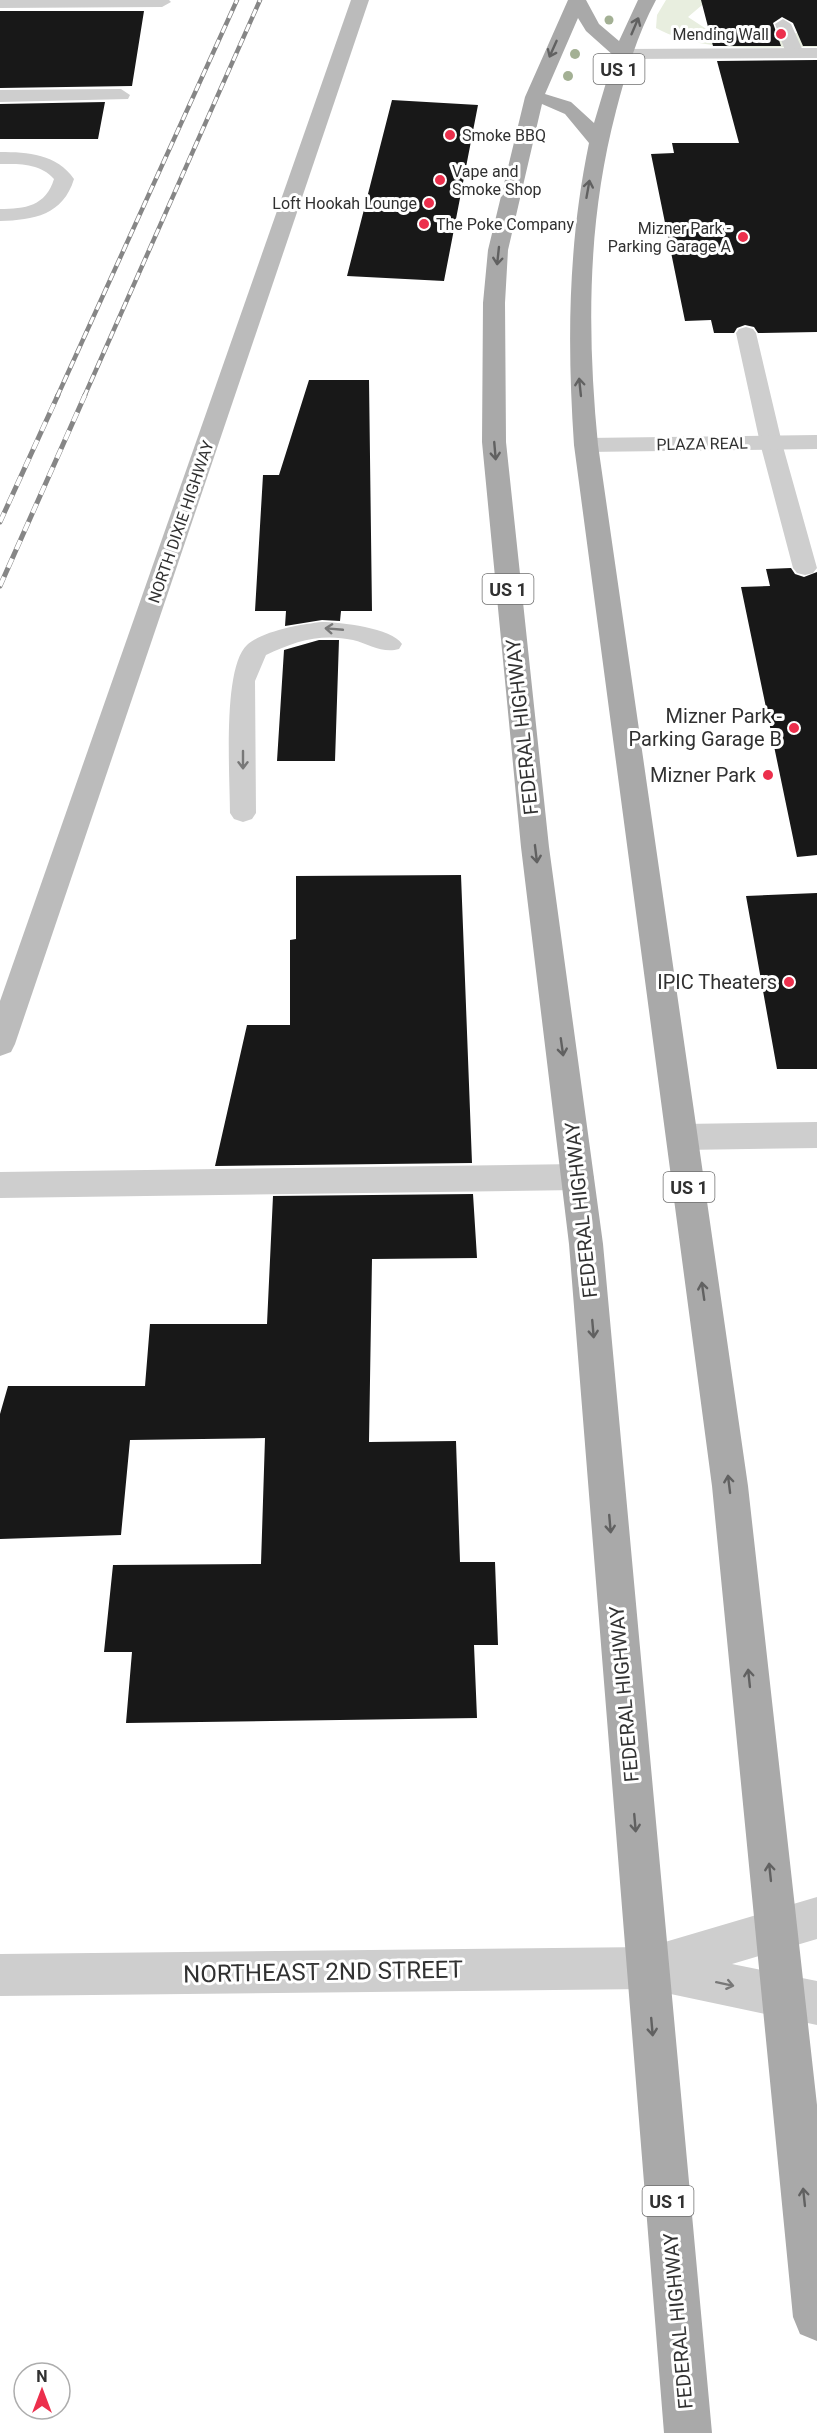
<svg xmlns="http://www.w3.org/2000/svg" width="817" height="2433" font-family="Roboto,sans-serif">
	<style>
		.green { fill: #e8eedf }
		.building { fill: #181818 }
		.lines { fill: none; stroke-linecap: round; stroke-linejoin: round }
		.service { fill: #cecece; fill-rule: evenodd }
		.minor { fill: #cecece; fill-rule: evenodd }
		.tertiary { fill: #cecece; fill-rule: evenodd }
		.secondary { fill: #bbb; fill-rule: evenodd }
		.primary { fill: #a9a9a9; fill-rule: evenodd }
		.rail-far1-casing { stroke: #868686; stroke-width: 4.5 }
		.rail-casing { stroke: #868686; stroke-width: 5 }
		.rail-far1 { stroke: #fff; stroke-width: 3; stroke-dasharray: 8; stroke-linecap: butt }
		.rail { stroke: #fff; stroke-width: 4; stroke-dasharray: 10; stroke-linecap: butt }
		.tree { fill: #a3b094 }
		.oneway { stroke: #616161 }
		.oneway2 { stroke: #787878 }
		.poi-dot { fill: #ec2f4c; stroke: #fff; stroke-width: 2 }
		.labels { text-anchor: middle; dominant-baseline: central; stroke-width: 6; stroke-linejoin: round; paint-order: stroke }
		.far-poi-label { font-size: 16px; fill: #313131; stroke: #fff; text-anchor: end }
		.far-street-label { font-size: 16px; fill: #313131; stroke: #fff }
		.shield { fill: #fff; stroke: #6f6f6f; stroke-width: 1.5 }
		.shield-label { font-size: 18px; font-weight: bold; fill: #313131 }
		.poi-label { font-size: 20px; fill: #313131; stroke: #fff; text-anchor: end }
		.street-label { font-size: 20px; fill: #313131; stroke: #fff }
		.near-street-label { font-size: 24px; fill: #313131; stroke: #fff }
	</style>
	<rect width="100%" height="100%" fill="#fff"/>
	<path class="green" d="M666,0H708L688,17L714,34L817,33V47C764,46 704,54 656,28L657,15Z"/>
	<path class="building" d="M701,0H817V46H803L793,23L782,17L773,23L781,46H713Z
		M0,11H144L132,86L0,88Z
		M817,60V332L758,333L754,327L745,325L737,328L734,333H714L711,320L685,321L651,154L674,153L672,143H739L717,61Z
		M392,100L478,105L444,281L347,276Z
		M105,102L98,139H0V104Z
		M309,380H369L372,611H341L340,621L322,620L285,626L286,611H255L263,475H279Z
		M791,568L795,574L804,577L817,572V855L797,857L741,587L770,586L766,569Z
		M319,640H339L335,761H277L284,650Z
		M461,875L472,1163L215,1166L247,1025H290V940L296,939V876Z
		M817,893V1069H777L746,896Z
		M473,1194L477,1258L372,1259L369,1442L456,1441L460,1562H495L498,1645H474L477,1718L126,1723L132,1652H104L113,1565L261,1564L265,1438L130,1440L121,1535L0,1539V1414L8,1386H145L150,1324H267L273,1196Z"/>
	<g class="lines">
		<path class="service" d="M783,19L791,24L804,53L801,57L795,58L786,53L775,24Z
			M746,327L753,329L756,333L782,443L817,568L813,573L805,575L797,573L793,568L760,443L736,333L739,329Z
			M322,622C340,622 392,628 402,644L399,649C383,654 369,644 353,640C321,633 295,641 266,655L255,681L256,813L252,819L243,822L234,819L230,813C230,777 222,668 247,645C262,631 302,624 322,622Z
			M578,1164L589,1168L594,1177L589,1186L578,1190L0,1198V1172Z"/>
		<path class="minor" d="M0,0H169L171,2L162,7L0,8Z
			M817,48V58L623,59L614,54L623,49Z
			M121,89L130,95L128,99L0,102V90Z
			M0,152C28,152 57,154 74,179C63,215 34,220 0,221V209C25,209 46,206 54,179C40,163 19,164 0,164Z
			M817,435V449L586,452L578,450L574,445L578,440L586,438Z
			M817,1122V1148L683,1150L672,1146L667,1137L672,1128L683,1124Z"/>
		<path class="tertiary" d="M817,1897V1939L732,1964L817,1981V2025L647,1989L0,1996V1954L648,1947Z"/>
		<path class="secondary" d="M351,0H369L15,1044L11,1052L0,1056V1001Z"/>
		<path class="primary" d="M568,0H586L599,24L619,41L638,0H656C637,35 626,73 616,111C587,222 587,332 598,445L748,1486L817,2105V2341L800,2334L793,2317L712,1486L574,445C567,342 568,244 589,143L565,114L542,104L508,250L505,303L506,442L549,847L603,1244L712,2433H664L569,1244L521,847L482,442L483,303L488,250L525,97ZM578,18L586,31L614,56L594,123L571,102L545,94Z"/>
		<g class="rail-far1-casing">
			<path id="rail-far1" d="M57,397L237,0
				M84,397L260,0"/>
		</g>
		<g class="rail-casing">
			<path id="rail" d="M0,522L58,395
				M0,586L85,395"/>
		</g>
		<use href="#rail-far1" class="rail-far1"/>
		<use href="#rail" class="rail"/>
	</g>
	<g class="tree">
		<circle cx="609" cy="20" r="4.5"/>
		<circle cx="575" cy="54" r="5"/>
		<circle cx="568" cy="76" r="5"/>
	</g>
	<defs><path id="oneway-shaft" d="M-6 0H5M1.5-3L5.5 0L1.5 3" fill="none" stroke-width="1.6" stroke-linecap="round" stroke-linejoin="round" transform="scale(1.5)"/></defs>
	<g class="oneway">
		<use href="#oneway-shaft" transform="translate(635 26) rotate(-67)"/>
		<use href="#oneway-shaft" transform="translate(553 49) rotate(114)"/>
		<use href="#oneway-shaft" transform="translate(588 189) rotate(-80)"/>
		<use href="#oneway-shaft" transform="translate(498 256) rotate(96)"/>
		<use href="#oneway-shaft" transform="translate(580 387) rotate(-96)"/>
		<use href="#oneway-shaft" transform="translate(495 451) rotate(85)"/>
		<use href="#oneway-shaft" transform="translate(536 854) rotate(83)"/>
		<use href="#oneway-shaft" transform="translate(562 1047) rotate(82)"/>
		<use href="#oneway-shaft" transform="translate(703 1291) rotate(-98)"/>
		<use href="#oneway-shaft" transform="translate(593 1329) rotate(85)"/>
		<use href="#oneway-shaft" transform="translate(729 1484) rotate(-97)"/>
		<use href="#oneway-shaft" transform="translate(610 1524) rotate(85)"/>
		<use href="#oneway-shaft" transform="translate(749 1678) rotate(-96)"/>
		<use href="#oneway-shaft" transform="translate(635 1823) rotate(85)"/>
		<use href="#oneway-shaft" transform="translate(770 1872) rotate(-96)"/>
		<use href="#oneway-shaft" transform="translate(652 2027) rotate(85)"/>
		<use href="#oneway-shaft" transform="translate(804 2197) rotate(-96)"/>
	</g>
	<g class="oneway2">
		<use href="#oneway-shaft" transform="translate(334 629) rotate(-175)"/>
		<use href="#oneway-shaft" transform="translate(243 760) rotate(90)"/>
		<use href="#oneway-shaft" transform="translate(725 1984) rotate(12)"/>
	</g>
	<g class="poi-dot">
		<circle cx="781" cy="34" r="6"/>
		<circle cx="450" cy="135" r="6"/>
		<circle cx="440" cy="180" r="6"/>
		<circle cx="429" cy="203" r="6"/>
		<circle cx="424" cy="224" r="6"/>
		<circle cx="743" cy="237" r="6"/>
		<circle cx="794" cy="728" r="6"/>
		<circle cx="768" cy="775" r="6"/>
		<circle cx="789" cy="982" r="6"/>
	</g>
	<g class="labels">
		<g class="far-poi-label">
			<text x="769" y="34">Mending Wall</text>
			<text x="462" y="135" text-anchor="start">Smoke BBQ</text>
			<text x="452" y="171" text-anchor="start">Vape and<tspan x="452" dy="18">Smoke Shop</tspan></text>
			<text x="417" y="203">Loft Hookah Lounge</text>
			<text x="436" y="224" text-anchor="start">The Poke Company</text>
			<text x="731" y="228">Mizner Park -<tspan x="731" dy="18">Parking Garage A</tspan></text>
		</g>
		<g class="far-street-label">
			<text transform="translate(702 444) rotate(-1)">PLAZA REAL</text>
			<text transform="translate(181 522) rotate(-71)">NORTH DIXIE HIGHWAY</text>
		</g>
		<g class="shield">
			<rect x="593.5" y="54" width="51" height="30" rx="4.5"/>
			<rect x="482.5" y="574" width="51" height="30" rx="4.5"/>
			<rect x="663.5" y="1172" width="51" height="30" rx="4.5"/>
			<rect x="642.5" y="2186" width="51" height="30" rx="4.5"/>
		</g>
		<g class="shield-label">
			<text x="619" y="69">US 1</text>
			<text x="508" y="589">US 1</text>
			<text x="689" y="1187">US 1</text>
			<text x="668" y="2201">US 1</text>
		</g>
		<g class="poi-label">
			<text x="782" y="716">Mizner Park -<tspan x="782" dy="23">Parking Garage B</tspan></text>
			<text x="756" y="775">Mizner Park</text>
			<text x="777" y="982">IPIC Theaters</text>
		</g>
		<g class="street-label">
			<text transform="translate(522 727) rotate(-96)">FEDERAL HIGHWAY</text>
			<text transform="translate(581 1210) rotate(-96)">FEDERAL HIGHWAY</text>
			<text transform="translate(624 1694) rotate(-95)">FEDERAL HIGHWAY</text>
			<text transform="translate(678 2321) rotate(-95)">FEDERAL HIGHWAY</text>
		</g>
		<g class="near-street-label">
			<text transform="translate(323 1972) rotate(-1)">NORTHEAST 2ND STREET</text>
		</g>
	</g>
	<g transform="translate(42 2391)"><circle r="28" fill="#ffffff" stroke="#adadad" stroke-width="1.5"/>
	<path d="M0-4.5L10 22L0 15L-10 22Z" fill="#ec2f4c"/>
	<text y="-9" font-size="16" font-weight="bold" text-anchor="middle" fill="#313131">N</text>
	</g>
</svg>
